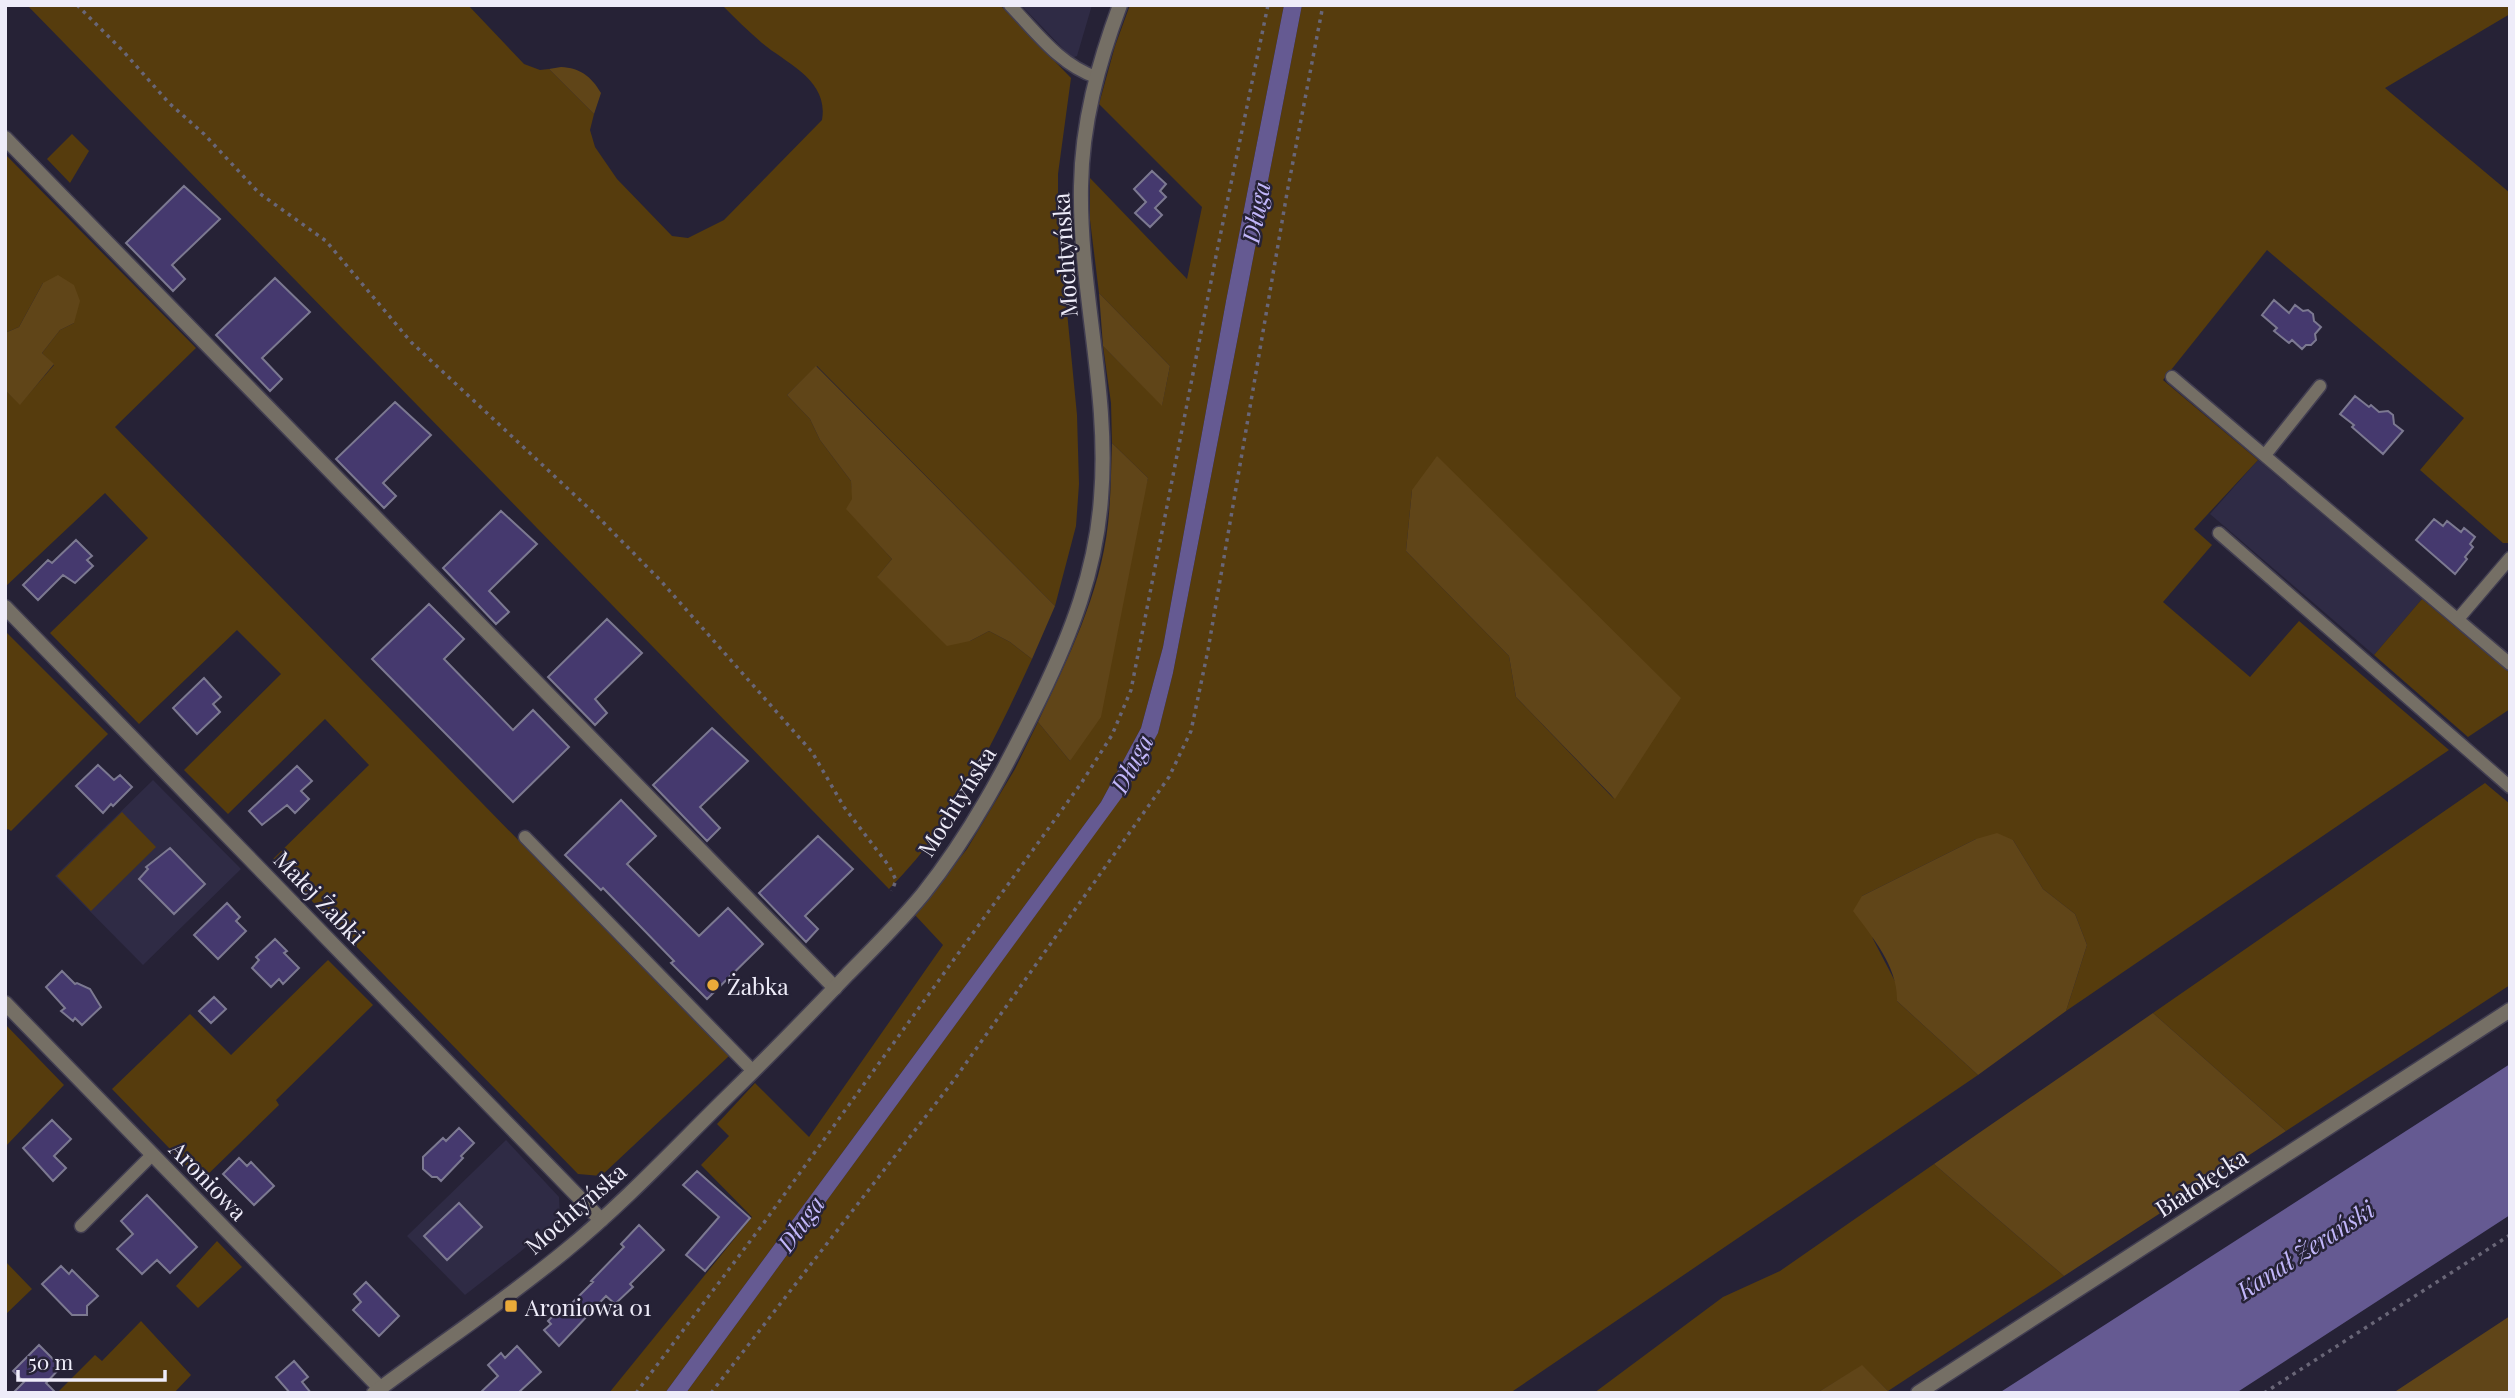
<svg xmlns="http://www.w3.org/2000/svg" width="2515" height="1398" font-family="'Playfair Display',serif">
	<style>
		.built { fill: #2f2b45 }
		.green { fill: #563c0d; fill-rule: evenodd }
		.forest { fill: #604518 }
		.water { fill: #655a92 }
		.building { fill: #45396e; stroke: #7c7991; stroke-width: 2 }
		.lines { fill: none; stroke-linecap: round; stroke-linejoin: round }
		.service-casing { stroke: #423e51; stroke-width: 15 }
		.minor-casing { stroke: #423e51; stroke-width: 17 }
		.tertiary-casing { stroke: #423e51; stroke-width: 17 }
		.path { stroke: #696677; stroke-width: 3.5; stroke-dasharray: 3.5 5; stroke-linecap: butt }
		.service { stroke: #756f65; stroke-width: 12 }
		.minor { stroke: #756f65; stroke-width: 14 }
		.tertiary { stroke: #756f65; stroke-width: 14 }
		.poi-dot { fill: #eaaa39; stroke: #262236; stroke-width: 2.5 }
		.labels { text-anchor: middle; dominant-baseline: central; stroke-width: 5; stroke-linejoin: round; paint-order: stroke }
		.street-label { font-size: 23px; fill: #eeecf9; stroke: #262236 }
		.poi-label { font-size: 23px; fill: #eeecf9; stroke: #262236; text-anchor: start }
		.water-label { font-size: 24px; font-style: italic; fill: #c1b6f9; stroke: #262236 }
	</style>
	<rect width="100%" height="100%" fill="#262236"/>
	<path class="built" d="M1021,5H1092L1077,56L1072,58Z
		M2258,460L2422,599L2374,655L2210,514Z
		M153,780L241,869L143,965L55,876Z
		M506,1140L559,1197L560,1218L520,1252L465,1295L407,1236Z"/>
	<path class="green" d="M27,5H468L524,64L540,70L549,69L594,114L590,130L595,147L617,179L672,236L688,238L724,220L822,120C829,80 787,64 762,43C748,31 735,18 722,5H1000L1071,78L1058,174V219L1077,415L1079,484L1076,526L1055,606L817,366L787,395L810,419L820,440L851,481L853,499L847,509L892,559L878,576L970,641L989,631L1010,642L1032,659C994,742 954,824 889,889Z
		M1130,5H1284L1226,301L1163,647L1141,728L1101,802L665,1393H609L752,1217L701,1165L729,1136L717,1124L755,1083L809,1137L943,945L915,915L967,849L1015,769L1038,722L1070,761L1148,478L1112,443L1111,403L1103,346L1162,405L1170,366L1099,293L1090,220V178L1187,279L1202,207L1099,104L1115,46Z
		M1302,5H2510V14L2385,88L2510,193V543H2503L2420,470L2464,418L2267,250L2163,380L2258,460L2194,529L2212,545L2163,602L2250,677L2299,621L2449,750L2066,1011L2087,945L2075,914L2043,889L2013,840L1976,839L1862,896L1873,939L1897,985V1001L1978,1075L1510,1393H686L1069,869L1158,733L1173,673ZM1412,490L1614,799L1516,697L1509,656L1406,551Z
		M72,134L89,151L70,183L47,159Z
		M5,154L196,348L115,427L729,1056L601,1176L578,1174L272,860L369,765L325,719L228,814L184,770L281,674L237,630L139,724L50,633L148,538L105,493L5,587V390L20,404L54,365L42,353L60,330L74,323L43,283L19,327L5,333Z
		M2422,599L2510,673V709L2468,737L2374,655Z
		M5,631L108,734L11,831L8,829L5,831Z
		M2485,783L2510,804V985L2286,1131L2153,1013Z
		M122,812L156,847L91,911L57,876Z
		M328,960L373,1005L276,1100L279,1105L201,1181L112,1089L190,1014L231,1055Z
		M5,1024L64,1085L6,1146L5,1145Z
		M1934,1164L2064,1276L1888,1391L1862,1366L1817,1393H1594L1723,1297L1780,1271Z
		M217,1241L242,1267L198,1308L176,1286Z
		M5,1261L32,1289L5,1315Z
		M141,1321L191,1375L174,1393H57L95,1355L102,1361Z"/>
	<path class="forest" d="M561,67C580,68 591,76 601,93L594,114L549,69Z
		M58,275L74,285L80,301L74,323L60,330L42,353L54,364L20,405L5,390V333L19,327L43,283Z
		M1099,293L1170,366L1162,406L1103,346Z
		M816,366L1055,606L1032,659L1010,642L989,631L970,641L947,646L877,577L892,559L846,509L852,499L851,481L820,440L810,419L787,395Z
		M1112,443L1148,478L1101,717L1070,761L1038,722C1068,658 1100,595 1108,524C1111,497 1111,469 1112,443Z
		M1437,456L1681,698L1615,799L1516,697L1509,656L1406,551L1412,490Z
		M1997,833L2013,840L2043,889L2075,914L2087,945L2066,1011L1978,1075L1897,1001C1898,967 1873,938 1853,911L1862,896L1976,839Z
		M2153,1013L2286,1131L2064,1276L1934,1164Z
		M2510,1316V1393H2393Z
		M1862,1365L1888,1391L1886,1393H1817Z"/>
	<path class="water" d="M1284,5H1302L1173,673L1158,733L1125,793L686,1393H665L1101,802L1141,728L1163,647L1226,301Z
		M2510,1064V1215L2236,1393H1999Z"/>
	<path class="building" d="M1152,171L1166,184L1160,191L1166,197L1155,208L1162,215L1150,227L1135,213L1146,202L1134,189Z
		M184,186L220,219L172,265L185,279L173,291L126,243Z
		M275,278L310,312L262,358L282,379L270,391L216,335Z
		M2274,300L2289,313L2295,305L2303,311L2308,310L2313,314L2314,321L2321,327L2315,334L2316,340L2311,345H2306L2302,349L2292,340L2289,343L2274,331L2277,328L2262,315Z
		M2355,396L2369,407L2371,405L2379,412L2388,411L2393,415L2394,424L2403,431L2383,454L2352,427L2354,425L2340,414Z
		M395,402L431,435L383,483L396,496L384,508L336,459Z
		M501,511L537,544L489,591L509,612L496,624L443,568Z
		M2434,519L2443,526L2447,521L2461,532L2464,528L2475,537L2470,544L2473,547L2465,557L2467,559L2455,574L2416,540Z
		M76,540L92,556L87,560L93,566L75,583L63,575L38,600L23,585L48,560L52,563Z
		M429,604L464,639L444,659L513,730L533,710L569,747L513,802L372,659Z
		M607,619L642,653L595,699L607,713L595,725L548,677Z
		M204,678L221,697L213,704L220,712L197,734L173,708Z
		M712,728L748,761L700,807L720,828L707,841L653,785Z
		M98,765L114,780L120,775L132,787L113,806L111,804L103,813L76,786Z
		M297,766L312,781L301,791L309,799L295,813L287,805L262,825L249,811Z
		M621,800L656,836L627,864L699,936L728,908L763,944L707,999L671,963L674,961L603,888L601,890L565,855Z
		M818,836L853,869L805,916L818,929L806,942L759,893Z
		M170,848L205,884L174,914L139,879L148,869L146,867Z
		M227,903L240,917L236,921L246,931L218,959L194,935Z
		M275,939L287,951L284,953L299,968L283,984L279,979L271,987L252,968L259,960L256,957Z
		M62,971L75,984L77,983L90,989L101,1007L82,1025L75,1018L73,1021L61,1011L65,1008L46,987Z
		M214,997L226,1009L211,1023L199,1011Z
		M52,1120L71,1139L54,1156L66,1168L53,1181L23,1148Z
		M459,1128L474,1143L461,1156L463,1158L441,1181L437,1177H432L423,1169V1157L443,1138L446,1141Z
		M239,1158L247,1166L251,1162L274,1186L254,1205L223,1174Z
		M697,1171L750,1218L705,1271L686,1255L719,1217L683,1185Z
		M147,1195L197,1247L170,1273L157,1260L142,1274L117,1249L133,1234L121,1221Z
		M459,1203L482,1227L447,1260L424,1236Z
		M639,1225L664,1250L630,1284L633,1287L615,1304L606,1296L559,1346L544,1330L551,1324L548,1321L564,1305L567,1308L593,1282L591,1281L624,1247L621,1244Z
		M61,1266L69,1274L72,1270L98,1296L87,1306V1315H72L42,1284Z
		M366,1282L399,1316L379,1336L353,1310L361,1302L354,1294Z
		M39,1345L61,1367L46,1383L56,1393H13L24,1382L13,1371Z
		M517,1346L541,1372L518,1393H480L498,1376L488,1365L501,1353L505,1358Z
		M294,1361L308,1377L302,1382L311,1393H290L276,1377Z"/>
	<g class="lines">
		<g class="service-casing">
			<path id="service" d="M1010,5C1036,32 1060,65 1096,77
				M2172,377L2510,664
				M2265,455L2320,386
				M2219,533L2510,787
				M2458,619L2510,558
				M525,837L753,1071
				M81,1226L152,1155"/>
		</g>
		<g class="minor-casing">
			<path id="minor" d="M5,138L835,988
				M5,607L601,1220
				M5,1003L380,1388
				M1918,1393L2510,1010"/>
		</g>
		<g class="tertiary-casing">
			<path id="tertiary" d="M374,1393C437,1346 503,1302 564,1252C623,1204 675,1148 729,1095C770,1055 809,1015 848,974C874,948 900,922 923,894C971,834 1006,767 1040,698C1071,634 1096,570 1101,498C1110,394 1079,290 1081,186C1082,123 1098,64 1120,5"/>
		</g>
		<path class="path" d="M77,5L123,51L169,103L204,134L259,193L326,241L411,342L596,515L660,580L812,752L844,807L889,866L896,880L892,891
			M636,1393L763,1224L1082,782L1112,735L1131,690L1216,256L1268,5
			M711,1393L954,1080L1169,777L1191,731L1208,650L1287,193L1323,5
			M2264,1393L2510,1235"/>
		<use href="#service" class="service"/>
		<use href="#minor" class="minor"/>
		<use href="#tertiary" class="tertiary"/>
	</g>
	<g class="poi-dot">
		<circle cx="713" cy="985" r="7"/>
		<rect x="504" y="1299" width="14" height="14" rx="3.5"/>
	</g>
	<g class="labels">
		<g class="street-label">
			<text transform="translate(1064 255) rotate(-94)">Mochtyńska</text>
			<text transform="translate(956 801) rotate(-58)">Mochtyńska</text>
			<text transform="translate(320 897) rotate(46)">Małej Żabki</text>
			<text transform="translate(209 1180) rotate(46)">Aroniowa</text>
			<text transform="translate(2201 1182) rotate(-33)">Białołęcka</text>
			<text transform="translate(575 1208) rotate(-41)">Mochtyńska</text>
		</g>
		<g class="poi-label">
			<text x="727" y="985">Żabka</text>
			<text x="525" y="1306">Aroniowa 01</text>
		</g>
		<g class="water-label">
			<text transform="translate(1255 212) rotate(-79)">Długa</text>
			<text transform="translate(1131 763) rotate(-62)">Długa</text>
			<text transform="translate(800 1223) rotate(-54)">Długa</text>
			<text transform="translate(2305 1249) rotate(-33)">Kanał Żerański</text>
		</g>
	</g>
	<rect width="2515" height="1398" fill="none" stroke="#eeecf9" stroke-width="14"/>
	<path d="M18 1370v10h147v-10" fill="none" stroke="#eeecf9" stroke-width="3.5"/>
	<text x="28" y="1370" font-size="21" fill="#eeecf9" stroke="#262236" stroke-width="5" paint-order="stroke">50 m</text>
</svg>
